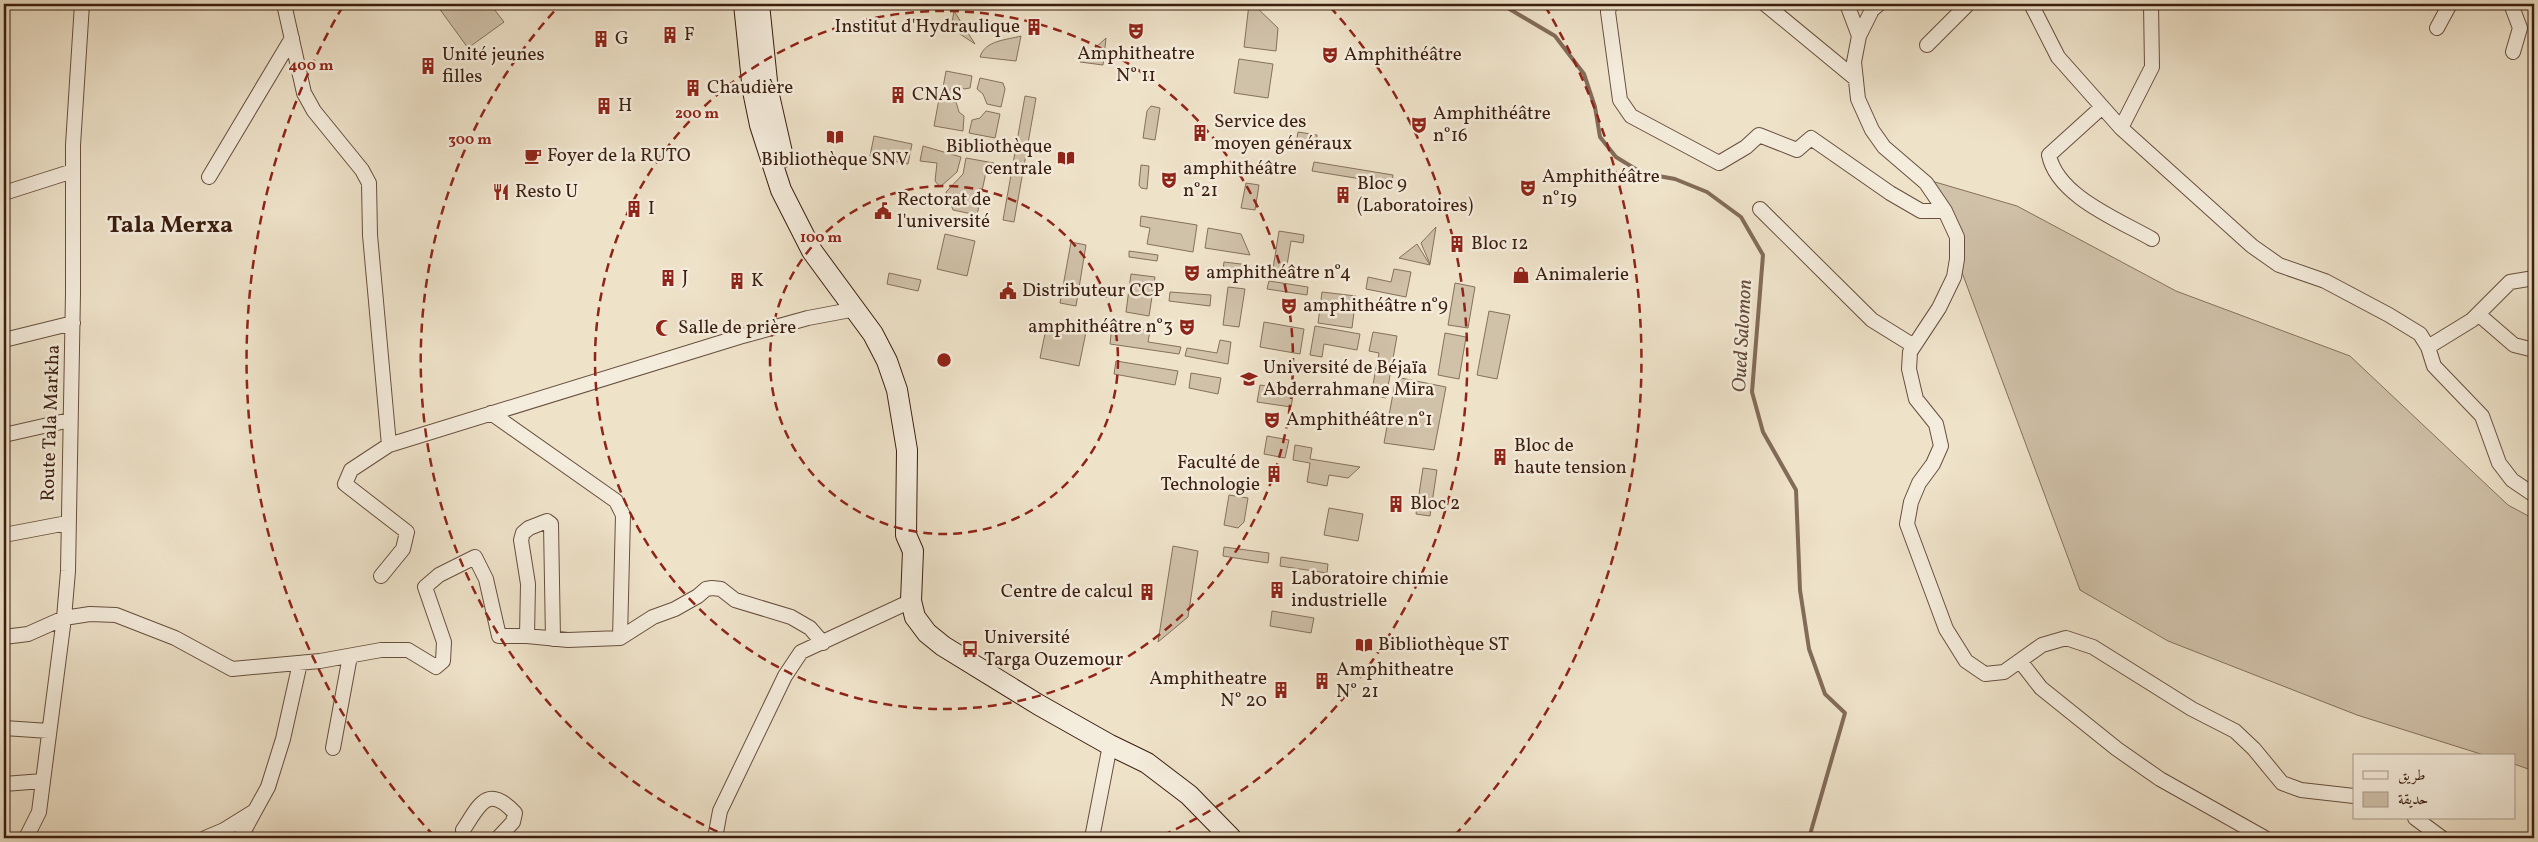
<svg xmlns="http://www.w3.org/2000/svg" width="2538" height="842" font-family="Vollkorn,Amiri,serif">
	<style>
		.green { fill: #d0c1a9; stroke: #86705c }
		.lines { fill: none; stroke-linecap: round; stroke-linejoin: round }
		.stream { stroke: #826b59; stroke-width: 4 }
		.street-casing { stroke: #684f3e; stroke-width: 16 }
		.secondary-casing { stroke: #3b1e0f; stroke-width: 22 }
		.street { stroke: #f4ecdc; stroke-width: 14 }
		.secondary { stroke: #f4ecdc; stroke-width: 20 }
		.ring { fill: none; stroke: #8f2418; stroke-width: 2.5; stroke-dasharray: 9 6 }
		.labels { text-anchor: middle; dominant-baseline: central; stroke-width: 5; stroke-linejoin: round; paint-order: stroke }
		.poi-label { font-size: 19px; fill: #3b1e0f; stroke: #f4ecdc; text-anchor: start }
		.street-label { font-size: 19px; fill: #3b1e0f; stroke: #f4ecdc }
		.water-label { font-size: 20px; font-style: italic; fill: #644b3a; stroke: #f4ecdc }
		.district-label { font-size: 24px; font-weight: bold; fill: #3b1e0f; stroke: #f4ecdc }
		.centre { fill: #8f2418; stroke: #f4ecdc; stroke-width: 2.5 }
		.ring-label { font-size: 15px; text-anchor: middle; font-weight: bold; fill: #8f2418; stroke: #f4ecdc; stroke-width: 5; stroke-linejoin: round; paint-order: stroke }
	</style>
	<rect width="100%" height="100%" fill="#eee2c9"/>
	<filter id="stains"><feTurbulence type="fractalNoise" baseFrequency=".004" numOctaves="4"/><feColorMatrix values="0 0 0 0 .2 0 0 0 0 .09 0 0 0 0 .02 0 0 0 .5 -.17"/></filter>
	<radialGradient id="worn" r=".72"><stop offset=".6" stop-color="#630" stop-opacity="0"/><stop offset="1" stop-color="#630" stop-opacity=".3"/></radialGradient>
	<path class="green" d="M436,4H490L504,22L468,48Z
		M1249,4H1253L1278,28L1276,51L1244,47Z
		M954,11L975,44L951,28Z
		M1021,36L1016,61L980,57C985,40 1007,40 1021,36Z
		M1106,38L1103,65L1080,62Z
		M1239,59L1273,64L1268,98L1234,93Z
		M946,71L972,76L970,88L964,89L959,85L950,89V95L942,93Z
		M980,78L1003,83L1005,89L1001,107L987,104L983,94L977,89Z
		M1025,96L1036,98L1014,222L1003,220Z
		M939,99L956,102L959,112L964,116L963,131L934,126Z
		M1151,106L1160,108L1155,140L1143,138L1147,111Z
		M986,111L1000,114L995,138L969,133L972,120L980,118Z
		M1298,132L1317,135L1316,146L1296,143Z
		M874,136L912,144L908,164L870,156Z
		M923,146L961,157L957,172L940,187L935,181L937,163L920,161Z
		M966,158L994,163L993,173L986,172L977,215L953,210L946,192L963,174Z
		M1314,162L1393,175L1392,184L1312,171Z
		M1141,165L1149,166L1147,189L1141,188L1139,185Z
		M1918,177L2017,206L2176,291L2350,356L2508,505L2534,519V771L2514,764V756H2487L2357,715L2168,641L2080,590L1957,259V237Z
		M1246,183L1259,185L1255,210L1241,208Z
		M1141,216L1197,225L1193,252L1147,244L1150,228L1140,226Z
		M1436,227L1430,264L1421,243Z
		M1208,228L1241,234L1250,255L1205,248Z
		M1279,231L1304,235L1303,243L1291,241L1285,277L1272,275Z
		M945,234L975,241L967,276L937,269Z
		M1071,242L1086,245L1076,306L1060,303Z
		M1417,244L1430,265L1399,258Z
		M1129,251L1158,255L1157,261L1129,257Z
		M1224,262L1249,265L1248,273L1223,270Z
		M1394,269L1411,272L1406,297L1366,289L1368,277L1391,282Z
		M889,273L921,280L918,291L887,284Z
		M1131,274L1155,277L1149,316L1126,312Z
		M1269,281L1308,287L1307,295L1267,289Z
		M1455,283L1475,287L1468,328L1448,325Z
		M1228,287L1245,289L1239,327L1223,325Z
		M1170,292L1211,295L1210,306L1169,301Z
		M1322,292L1356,296L1352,328L1318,323Z
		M1489,311L1510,315L1497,379L1477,375Z
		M1264,322L1304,329L1300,354L1260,347Z
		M1047,324L1086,332L1079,366L1040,358Z
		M1112,325L1150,331L1148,342L1181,347L1179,354L1110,344Z
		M1315,326L1360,334L1357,350L1324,344L1322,357L1310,355Z
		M1373,332L1397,336L1386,398L1371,395L1379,353L1369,351Z
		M1445,333L1466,337L1459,379L1438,375Z
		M1220,340L1231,342L1228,364L1185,356L1187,348L1217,353Z
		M1116,361L1178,371L1175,385L1114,374Z
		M1191,373L1221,378L1218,394L1189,388Z
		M1396,377L1446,387L1434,450L1384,443Z
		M1260,385L1294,390L1291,407L1257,402Z
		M1267,436L1289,440L1285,458L1264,454Z
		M1295,445L1312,448L1310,459L1360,467L1348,478L1329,475L1327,486L1307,482L1310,463L1293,460Z
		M1423,468L1437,470L1430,516L1416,514Z
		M1229,495L1248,498L1244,522L1238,528L1224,525Z
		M1329,508L1363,514L1358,541L1324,535Z
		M1173,546L1198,551L1188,617L1158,642Z
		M1224,547L1269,553L1268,563L1223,556Z
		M1281,557L1328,564L1327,573L1280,566Z
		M1272,611L1314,618L1311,633L1270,626Z"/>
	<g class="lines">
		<path class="stream" d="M1501,4L1555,36L1584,74L1595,107L1600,137L1616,157L1642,173L1675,179L1707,192L1741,217L1763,255L1752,392L1763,432L1796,490L1800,590L1809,649L1825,694L1845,713L1809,838"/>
		<g class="street-casing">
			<path id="street" d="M284,4L304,93L314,111L362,170L369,183L370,235L389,445
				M1610,4L1608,12L1620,100L1631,116L1719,163L1746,147L1759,135L1797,150L1811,138L1890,193L1921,211H1945
				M1765,4L1856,79
				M1847,4L1859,36
				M1879,4L1872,10L1859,36L1854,62L1858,99L1872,130L1884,147L1926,183L1945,211L1957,237V259L1954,277L1939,308L1910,352L1909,369L1916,399L1936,424L1941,446L1933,464L1919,483L1911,502L1907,524L1946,629L1966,661L1985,674L2004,672L2042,645L2066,638L2093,647L2192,709L2235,731L2254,749L2282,783L2301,790L2354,796
				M2031,4L2058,57L2121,128L2252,246L2279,265L2325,281L2389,315L2420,334L2428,347L2434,366L2482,416L2499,463L2512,480L2534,495
				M2511,4L2520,28L2513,52
				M2437,28L2450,4
				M1927,45L1968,4
				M2102,107L2049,155C2057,196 2119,220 2152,239
				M2121,128L2152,67L2151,4
				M209,177L292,38
				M4,193L73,171
				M1760,209L1872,320L1914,346
				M2478,314L2514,345L2534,350
				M4,340L73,323
				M2428,347L2472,320L2510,282L2534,278
				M491,413L616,501L623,515L620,638
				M4,435L70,420
				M4,535L67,523
				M381,576L403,549L407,532L345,484L351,470L389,445L739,337L808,318L856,309
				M527,636L568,640L620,638L653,617L675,609L698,596L706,589L712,588L721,589L735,600L791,617L810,628L823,643
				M4,637L28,634L64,618L90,614L116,615L175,638L232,669L320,661L381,650H408L436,667L443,661L444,642L425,587L439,575L475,557L486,579L499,636H527L528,584L521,540L523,533L529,528L547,521L551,524L553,639
				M2020,661L2041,688L2117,749L2160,779L2265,838
				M4,728L49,731
				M333,748L350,656
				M4,784L43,781
				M2415,818L2442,838
				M463,830C479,806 487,783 515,813L513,822L498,838
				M26,838L39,812L64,618L68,571L73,293V145L82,4
				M205,838L224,830L253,812
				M240,838L268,787L283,739L300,663
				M715,838L720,811L785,676L801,652L911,601
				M1092,838L1110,745"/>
		</g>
		<g class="secondary-casing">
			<path id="secondary" d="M744,4L753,91L760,125L781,190L812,251L873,334L887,361L897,390L907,450L906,535L913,551L911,601L915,617L927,633L943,646L1039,705L1110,745L1147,763L1189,795L1231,838
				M759,4L768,91L783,157"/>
		</g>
		<use href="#street" class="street"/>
		<use href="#secondary" class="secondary"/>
	</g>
	<g class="ring">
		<circle cx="944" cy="360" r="174"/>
		<circle cx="944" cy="360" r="349"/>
		<path d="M731 838A523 523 0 0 1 558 7M1330 7A523 523 0 0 1 1157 838"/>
		<path d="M434 836A698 698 0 0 1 343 6M1545 6A698 698 0 0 1 1454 836"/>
	</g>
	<defs>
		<g id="building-bare" transform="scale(1.35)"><path d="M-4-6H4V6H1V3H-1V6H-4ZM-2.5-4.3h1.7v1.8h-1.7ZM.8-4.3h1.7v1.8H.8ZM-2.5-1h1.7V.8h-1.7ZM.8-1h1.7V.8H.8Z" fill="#8f2418" stroke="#f4ecdc" stroke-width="2.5" paint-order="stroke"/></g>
		<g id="theatre-bare" transform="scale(1.35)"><path d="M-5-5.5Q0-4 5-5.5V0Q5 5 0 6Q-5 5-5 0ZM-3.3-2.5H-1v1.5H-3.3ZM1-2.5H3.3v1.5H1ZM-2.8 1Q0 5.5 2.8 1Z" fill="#8f2418" stroke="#f4ecdc" stroke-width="2.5" paint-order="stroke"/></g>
		<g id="library-bare" transform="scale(1.35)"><path d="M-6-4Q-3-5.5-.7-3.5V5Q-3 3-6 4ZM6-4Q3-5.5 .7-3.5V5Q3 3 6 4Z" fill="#8f2418" stroke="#f4ecdc" stroke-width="2.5" paint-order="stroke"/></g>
		<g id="cafe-bare" transform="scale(1.35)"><path d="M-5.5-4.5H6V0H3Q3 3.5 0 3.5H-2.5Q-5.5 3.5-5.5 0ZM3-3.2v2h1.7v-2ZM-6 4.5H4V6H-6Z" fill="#8f2418" stroke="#f4ecdc" stroke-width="2.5" paint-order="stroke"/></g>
		<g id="restaurant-bare" transform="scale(1.35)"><path d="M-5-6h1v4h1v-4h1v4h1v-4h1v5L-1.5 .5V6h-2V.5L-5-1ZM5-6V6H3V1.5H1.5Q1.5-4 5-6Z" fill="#8f2418" stroke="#f4ecdc" stroke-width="2.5" paint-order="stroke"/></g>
		<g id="civic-bare" transform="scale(1.35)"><path d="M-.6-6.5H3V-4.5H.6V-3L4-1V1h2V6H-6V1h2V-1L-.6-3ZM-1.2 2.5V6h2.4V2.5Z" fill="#8f2418" stroke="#f4ecdc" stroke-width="2.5" paint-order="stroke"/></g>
		<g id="shop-bare" transform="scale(1.35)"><path d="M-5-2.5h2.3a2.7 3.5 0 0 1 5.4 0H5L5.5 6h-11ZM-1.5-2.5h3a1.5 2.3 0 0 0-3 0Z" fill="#8f2418" stroke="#f4ecdc" stroke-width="2.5" paint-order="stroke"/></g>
		<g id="mosque-bare" transform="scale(1.35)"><path d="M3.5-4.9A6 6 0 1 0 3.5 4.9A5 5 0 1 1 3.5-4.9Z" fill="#8f2418" stroke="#f4ecdc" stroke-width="2.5" paint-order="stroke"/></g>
		<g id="university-bare" transform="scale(1.35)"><path d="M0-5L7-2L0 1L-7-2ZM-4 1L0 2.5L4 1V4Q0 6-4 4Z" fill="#8f2418" stroke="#f4ecdc" stroke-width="2.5" paint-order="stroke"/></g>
		<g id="bus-bare" transform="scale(1.35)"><path d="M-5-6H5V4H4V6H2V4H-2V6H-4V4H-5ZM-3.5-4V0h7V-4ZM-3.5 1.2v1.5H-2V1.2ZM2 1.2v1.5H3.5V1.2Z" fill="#8f2418" stroke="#f4ecdc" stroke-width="2.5" paint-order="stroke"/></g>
	</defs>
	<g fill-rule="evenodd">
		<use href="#building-bare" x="1034" y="27"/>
		<use href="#theatre-bare" x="1136" y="31"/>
		<use href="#building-bare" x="670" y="35"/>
		<use href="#building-bare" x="601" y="39"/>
		<use href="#theatre-bare" x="1330" y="55"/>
		<use href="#building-bare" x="428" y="66"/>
		<use href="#building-bare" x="693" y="88"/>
		<use href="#building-bare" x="898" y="95"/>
		<use href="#building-bare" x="604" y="106"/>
		<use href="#theatre-bare" x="1419" y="125"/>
		<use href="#building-bare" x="1200" y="133"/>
		<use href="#library-bare" x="835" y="137"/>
		<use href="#cafe-bare" x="533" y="156"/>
		<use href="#library-bare" x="1066" y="158"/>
		<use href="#theatre-bare" x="1169" y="180"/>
		<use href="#theatre-bare" x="1528" y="188"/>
		<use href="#restaurant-bare" x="501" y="192"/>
		<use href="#building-bare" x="1343" y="195"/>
		<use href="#building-bare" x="634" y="209"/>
		<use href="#civic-bare" x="883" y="211"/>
		<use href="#building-bare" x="1457" y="244"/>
		<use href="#theatre-bare" x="1192" y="273"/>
		<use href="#shop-bare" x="1521" y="275"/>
		<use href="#building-bare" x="668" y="278"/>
		<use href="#building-bare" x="737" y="281"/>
		<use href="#civic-bare" x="1008" y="291"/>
		<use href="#theatre-bare" x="1289" y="306"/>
		<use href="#theatre-bare" x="1187" y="327"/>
		<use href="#mosque-bare" x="664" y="328"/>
		<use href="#university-bare" x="1249" y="379"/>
		<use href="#theatre-bare" x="1272" y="420"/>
		<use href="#building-bare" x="1500" y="457"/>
		<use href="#building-bare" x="1274" y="474"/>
		<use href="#building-bare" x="1396" y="504"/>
		<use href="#building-bare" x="1277" y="590"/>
		<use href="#building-bare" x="1147" y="592"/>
		<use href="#library-bare" x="1364" y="645"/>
		<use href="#bus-bare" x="970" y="649"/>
		<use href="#building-bare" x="1322" y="681"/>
		<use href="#building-bare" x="1281" y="690"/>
	</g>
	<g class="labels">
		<g class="poi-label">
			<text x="1020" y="27" text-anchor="end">Institut d'Hydraulique</text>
			<text x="684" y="35">F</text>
			<text x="615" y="39">G</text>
			<text x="1136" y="54" text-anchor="middle">Amphitheatre<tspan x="1136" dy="22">N° 11</tspan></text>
			<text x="442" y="55">Unité jeunes<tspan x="442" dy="22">filles</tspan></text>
			<text x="1344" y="55">Amphithéâtre</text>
			<text x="707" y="88">Chaudière</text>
			<text x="912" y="95">CNAS</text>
			<text x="618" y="106">H</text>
			<text x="1433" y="114">Amphithéâtre<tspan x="1433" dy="22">n°16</tspan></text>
			<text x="1214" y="122">Service des<tspan x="1214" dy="22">moyen généraux</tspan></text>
			<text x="1052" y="147" text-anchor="end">Bibliothèque<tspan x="1052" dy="22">centrale</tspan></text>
			<text x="547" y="156">Foyer de la RUTO</text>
			<text x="835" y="160" text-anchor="middle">Bibliothèque SNV</text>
			<text x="1183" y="169">amphithéâtre<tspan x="1183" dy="22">n°21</tspan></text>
			<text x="1542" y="177">Amphithéâtre<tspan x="1542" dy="22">n°19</tspan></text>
			<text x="1357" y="184">Bloc 9<tspan x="1357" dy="22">(Laboratoires)</tspan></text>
			<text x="515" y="192">Resto U</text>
			<text x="897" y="200">Rectorat de<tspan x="897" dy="22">l'université</tspan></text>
			<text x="648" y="209">I</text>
			<text x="1471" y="244">Bloc 12</text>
			<text x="1206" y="273">amphithéâtre n°4</text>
			<text x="1535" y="275">Animalerie</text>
			<text x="682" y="278">J</text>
			<text x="751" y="281">K</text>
			<text x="1022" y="291">Distributeur CCP</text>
			<text x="1303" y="306">amphithéâtre n°9</text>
			<text x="1173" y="327" text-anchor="end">amphithéâtre n°3</text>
			<text x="678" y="328">Salle de prière</text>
			<text x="1263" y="368">Université de Béjaïa<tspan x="1263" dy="22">Abderrahmane Mira</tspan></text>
			<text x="1286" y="420">Amphithéâtre n°1</text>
			<text x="1514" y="446">Bloc de<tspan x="1514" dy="22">haute tension</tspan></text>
			<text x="1260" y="463" text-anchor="end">Faculté de<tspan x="1260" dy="22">Technologie</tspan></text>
			<text x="1410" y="504">Bloc 2</text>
			<text x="1291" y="579">Laboratoire chimie<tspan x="1291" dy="22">industrielle</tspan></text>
			<text x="1133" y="592" text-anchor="end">Centre de calcul</text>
			<text x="984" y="638">Université<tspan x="984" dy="22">Targa Ouzemour</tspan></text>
			<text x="1378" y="645">Bibliothèque ST</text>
			<text x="1336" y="670">Amphitheatre<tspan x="1336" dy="22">N° 21</tspan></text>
			<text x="1267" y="679" text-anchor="end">Amphitheatre<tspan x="1267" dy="22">N° 20</tspan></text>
		</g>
		<g class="street-label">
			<text transform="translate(51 423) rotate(-88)">Route Tala Markha</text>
		</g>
		<g class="water-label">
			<text transform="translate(1743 336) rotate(-87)">Oued Salomon</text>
		</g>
		<g class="district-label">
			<text x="170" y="226">Tala Merxa</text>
		</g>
	</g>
	<circle cx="944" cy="360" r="8" class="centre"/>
	<g class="ring-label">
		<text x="311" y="70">400 m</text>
		<text x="697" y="118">200 m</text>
		<text x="470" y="144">300 m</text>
		<text x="821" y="242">100 m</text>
	</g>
	<rect width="2538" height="842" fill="none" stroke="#eee2c9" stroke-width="20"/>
	<rect x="5" y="5" width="2528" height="832" fill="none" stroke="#3b1e0f" stroke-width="2.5"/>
	<rect x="10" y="10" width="2518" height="822" fill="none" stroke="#3b1e0f"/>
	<rect x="2353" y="754" width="162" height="65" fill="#f4ecdc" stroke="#aa9a8a"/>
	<rect x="2363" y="771" width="25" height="8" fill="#f4ecdc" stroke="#aa9a8a"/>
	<text x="2398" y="780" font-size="15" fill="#3b1e0f">طريق</text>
	<rect x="2363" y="792" width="25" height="15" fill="#d0c1a9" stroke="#aa9a8a"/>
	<text x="2398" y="804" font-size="15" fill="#3b1e0f">حديقة</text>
	<rect width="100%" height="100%" filter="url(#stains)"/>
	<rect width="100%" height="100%" fill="url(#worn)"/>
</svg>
